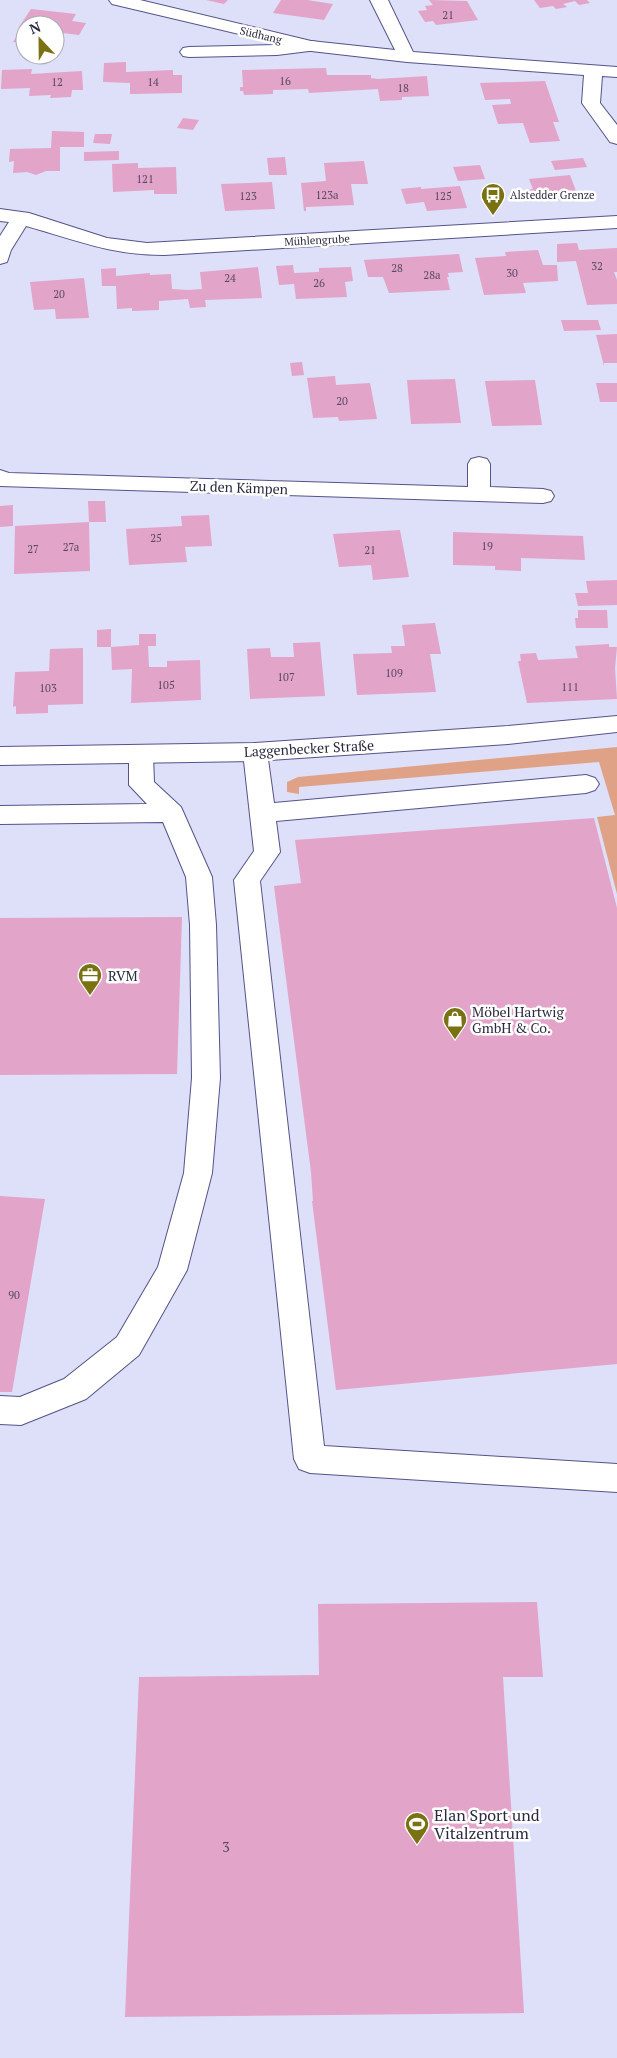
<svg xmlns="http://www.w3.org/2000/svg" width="617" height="2058" font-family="'PT Serif',serif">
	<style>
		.green { fill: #e0a287 }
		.building { fill: #e2a4c8 }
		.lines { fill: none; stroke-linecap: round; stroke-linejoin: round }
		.service-casing { stroke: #545388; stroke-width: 2 }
		.minor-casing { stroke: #545388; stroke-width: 2 }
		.tertiary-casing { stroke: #545388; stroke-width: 2 }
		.service { fill: #fff; fill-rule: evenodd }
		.minor { fill: #fff; fill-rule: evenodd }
		.tertiary { fill: #fff; fill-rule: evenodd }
		.labels { text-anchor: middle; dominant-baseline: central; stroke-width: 5; stroke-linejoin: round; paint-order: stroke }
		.number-label { font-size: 11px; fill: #584864 }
		.far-street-label { font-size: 11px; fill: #2a2a42; stroke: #fff }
		.far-poi-label { font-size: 11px; fill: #2a2a42; stroke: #fff; text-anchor: start }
		.street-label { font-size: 14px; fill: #2a2a42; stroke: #fff }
		.poi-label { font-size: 14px; fill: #2a2a42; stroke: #fff; text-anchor: start }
		.near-number-label { font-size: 14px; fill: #584864 }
		.near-poi-label { font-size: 16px; fill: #2a2a42; stroke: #fff; text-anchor: start }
	</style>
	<rect width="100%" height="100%" fill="#dedff8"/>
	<path class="green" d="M617,747V894L597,817L615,815L599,762L299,787V794L287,792V782L298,777Z"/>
	<path class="building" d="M206,0H228L224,4Z
		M281,0H307L333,4L324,20L273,13Z
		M429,0L467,1L478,20L436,25L433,21L425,22L418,11L427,10L425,6L433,5Z
		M534,0H587L590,3L579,5L575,1L563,4L567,7L556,9L553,6L540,8Z
		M31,9L76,14L72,21L86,23L79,35L55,32V25H25V28L19,27Z
		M20,31L25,32V43L13,42Z
		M126,62V72L173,70V75H182V93L130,94V83L103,82L104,63Z
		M326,68L327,75H371V78L378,79L427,76L429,96L402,97V100L380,101L378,89L309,93L308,89L273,90V94L244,95L243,91H240V87H243L242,70Z
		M32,69L31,74L82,71L83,90H72L71,97L50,98L51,95L29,96L30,88L1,89L2,70Z
		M545,81L559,122H553L560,141L530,143L523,123L498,124L492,105L511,104L510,99L485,100L480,83Z
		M183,118L199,120L193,130L177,128Z
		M52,131L84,132V147H60V171H46L36,175L27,172L13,173L14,161L9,162L10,149L51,148Z
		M95,134H112L110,144L93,143Z
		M119,151V160L84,161V152Z
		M285,157L287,175H269L267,158Z
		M583,158L587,167L555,170L551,161Z
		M364,161L368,184H351L354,205L306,207V211H304L301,183L326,181L324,163Z
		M138,163V168L176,167L177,194H154V190L113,192L112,164Z
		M480,165L485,179L458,181L453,167Z
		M570,175L579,199L531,201L527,190L533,189L529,179Z
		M272,182L275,209L225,211L221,184Z
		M460,186L467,208L427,211L424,202L406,204L401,189L421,187V189Z
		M577,243L579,250L617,248V272H614L617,280V304L587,305L576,261L557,262V244Z
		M538,250L543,265H557L558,281L523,283L526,293L484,295L475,258L506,256L505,252Z
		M459,254L463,272L448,273L449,277H447L450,290L389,293L383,277H368L364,260Z
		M293,265L294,273L319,272V268L351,267L353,281L345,282L347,297L296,299L294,284L279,285L276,266Z
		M258,267L262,298L205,300L206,307L190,308L188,299L159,301V310L132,311V308L117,309L116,286H102L101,269L116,268V276L150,273V275L171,274L172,289L188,290L202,289L200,272Z
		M84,278L89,318L56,319L55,309L34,310L30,282Z
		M561,320H598L601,330L564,331Z
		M617,334V363H604V366L596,335Z
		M302,362L304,375L292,376L290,363Z
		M335,376L336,385L370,383L377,419L339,421L338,417L313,418L307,378Z
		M455,379L461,423L411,424L407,380Z
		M535,380L542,425L492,426L485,381Z
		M596,383H617V402H600Z
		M88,501H105L106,522H89L90,571L14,574L15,526L89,522Z
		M13,505V526L0,527V506Z
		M209,515L212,546L185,547L187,562L129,565L126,529L182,526L181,516Z
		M400,530L409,577L373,580L371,565L339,567L333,534Z
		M453,532L583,536L585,560L521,558V571L495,570V566L453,565Z
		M617,580V605L578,606L575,593H588L586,581Z
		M578,610H607L608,628H576L575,618H578Z
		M435,623L441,654H430L436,692L357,695L353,654L392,653L391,646H405L402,625Z
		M111,629V647L139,645V634H156V646H148L149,667H167V661L200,660L201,700L131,703L132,669L112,670L111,647H97V630Z
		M320,642L325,696L250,699L247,649L270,648L271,657H294L293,643Z
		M609,644V647H617L615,668L617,699L527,703L518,661H521L520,654L536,653L538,660L578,658L575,646Z
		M83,648V704L48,705V713L16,714V706L13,707L15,672L49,671L50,649Z
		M594,818L617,908V1364L336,1390L312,1201H313L311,1172L274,886L301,883L295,840Z
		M182,917L177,1074L0,1075V918Z
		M0,1196L45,1199L12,1392H0Z
		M537,1602L543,1677H503L524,2013L125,2017L139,1677L319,1675L318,1604Z"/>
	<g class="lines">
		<g class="service-casing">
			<path id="service" d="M311,41L317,42L320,46L317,50L277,55L189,57L183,56L180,52L183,48L189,47L277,45Z
				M255,743L264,746L267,752L274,803L586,775L595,778L599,784L595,790L586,793L276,821L280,852L260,881L324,1446L617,1464V1492L310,1473L299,1469L294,1459L234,880L254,851L243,752L246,746Z
				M141,746L150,749L153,755L154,782L181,807L212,877L216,925L220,1078L212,1173L187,1270L139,1355L86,1399L21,1425L0,1424V1396L20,1397L64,1379L117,1337L158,1267L184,1173L192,1078L190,925L186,877L163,822L0,824V806L147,804L129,785V755L132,749Z"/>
		</g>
		<g class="minor-casing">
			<path id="minor" d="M109,0H140L311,41L395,50L370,0H388L413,52L617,67V77L602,76L600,103L617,125V144L610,142L582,103L584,75L407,62L311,51L112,4Z
				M0,209L29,213L107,238L147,243L617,216V228L164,255C109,255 77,240 26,226L11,250L7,262L0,264V236L9,222L0,221Z
				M479,457L487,459L490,464V487L543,489L551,491L554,496L551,501L543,503L0,486V470L9,473L468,487V464L471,459Z"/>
		</g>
		<g class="tertiary-casing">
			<path id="tertiary" d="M617,716V732L508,744L255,761L0,765V747L255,743L508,726Z"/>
		</g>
		<use href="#service" class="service"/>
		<use href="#minor" class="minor"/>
		<use href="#tertiary" class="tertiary"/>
	</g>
	<defs>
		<g id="bus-pin" transform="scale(1.25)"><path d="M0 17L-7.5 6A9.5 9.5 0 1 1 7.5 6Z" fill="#7a7112" stroke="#fff"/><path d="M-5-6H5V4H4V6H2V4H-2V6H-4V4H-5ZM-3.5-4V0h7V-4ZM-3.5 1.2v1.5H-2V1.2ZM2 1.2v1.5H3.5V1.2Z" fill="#fff"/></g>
		<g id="office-pin" transform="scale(1.25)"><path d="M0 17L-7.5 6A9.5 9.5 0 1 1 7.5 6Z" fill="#7a7112" stroke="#fff"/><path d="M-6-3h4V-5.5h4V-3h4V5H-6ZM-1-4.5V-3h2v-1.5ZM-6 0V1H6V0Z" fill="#fff"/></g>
		<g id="shop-pin" transform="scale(1.25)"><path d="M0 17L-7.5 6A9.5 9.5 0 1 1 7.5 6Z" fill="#7a7112" stroke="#fff"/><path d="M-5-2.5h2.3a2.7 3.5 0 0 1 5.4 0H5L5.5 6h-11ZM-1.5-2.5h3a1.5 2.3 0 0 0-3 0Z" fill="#fff"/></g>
		<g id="stadium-pin" transform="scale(1.25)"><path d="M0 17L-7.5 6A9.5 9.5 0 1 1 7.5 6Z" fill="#7a7112" stroke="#fff"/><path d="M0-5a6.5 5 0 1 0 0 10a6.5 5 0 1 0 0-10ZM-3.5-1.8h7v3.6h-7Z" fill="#fff"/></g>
	</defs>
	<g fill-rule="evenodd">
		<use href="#bus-pin" x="493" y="195"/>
		<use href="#office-pin" x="90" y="975"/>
		<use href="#shop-pin" x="455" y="1019"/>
		<use href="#stadium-pin" x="417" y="1824"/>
	</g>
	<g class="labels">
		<g class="number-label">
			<text x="448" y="15">21</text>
			<text x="285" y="81">16</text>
			<text x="57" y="82">12</text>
			<text x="153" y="82">14</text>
			<text x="403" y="88">18</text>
			<text x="145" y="179">121</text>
			<text x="327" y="195">123a</text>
			<text x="248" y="196">123</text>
			<text x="443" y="196">125</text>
			<text x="597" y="266">32</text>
			<text x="397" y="268">28</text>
			<text x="512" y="273">30</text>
			<text x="432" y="275">28a</text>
			<text x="230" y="278">24</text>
			<text x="319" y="283">26</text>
			<text x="59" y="294">20</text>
			<text x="342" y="401">20</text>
			<text x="156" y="538">25</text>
			<text x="487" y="546">19</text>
			<text x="71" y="547">27a</text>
			<text x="33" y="549">27</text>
			<text x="370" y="550">21</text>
			<text x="394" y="673">109</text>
			<text x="286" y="677">107</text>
			<text x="166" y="685">105</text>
			<text x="570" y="687">111</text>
			<text x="48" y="688">103</text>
			<text x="14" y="1295">90</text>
		</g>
		<g class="far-street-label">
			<text transform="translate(261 35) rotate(13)">Südhang</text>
			<text transform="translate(317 240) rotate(-3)">Mühlengrube</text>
		</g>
		<g class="far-poi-label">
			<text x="510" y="195">Alstedder Grenze</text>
		</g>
		<g class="street-label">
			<text transform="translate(239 487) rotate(2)">Zu den Kämpen</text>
			<text transform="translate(309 748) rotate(-3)">Laggenbecker Straße</text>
		</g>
		<g class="poi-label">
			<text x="108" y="975">RVM</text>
			<text x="472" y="1011">Möbel Hartwig<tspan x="472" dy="16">GmbH &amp; Co.</tspan></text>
		</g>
		<g class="near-number-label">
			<text x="226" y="1846">3</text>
		</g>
		<g class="near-poi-label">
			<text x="434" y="1815">Elan Sport und<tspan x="434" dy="18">Vitalzentrum</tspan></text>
		</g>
	</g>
	<g transform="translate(40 40) rotate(338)"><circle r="24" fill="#ffffff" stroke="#aaaab3"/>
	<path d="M0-4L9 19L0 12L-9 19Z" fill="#7a7112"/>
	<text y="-8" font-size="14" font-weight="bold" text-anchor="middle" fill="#2a2a42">N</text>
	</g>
</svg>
